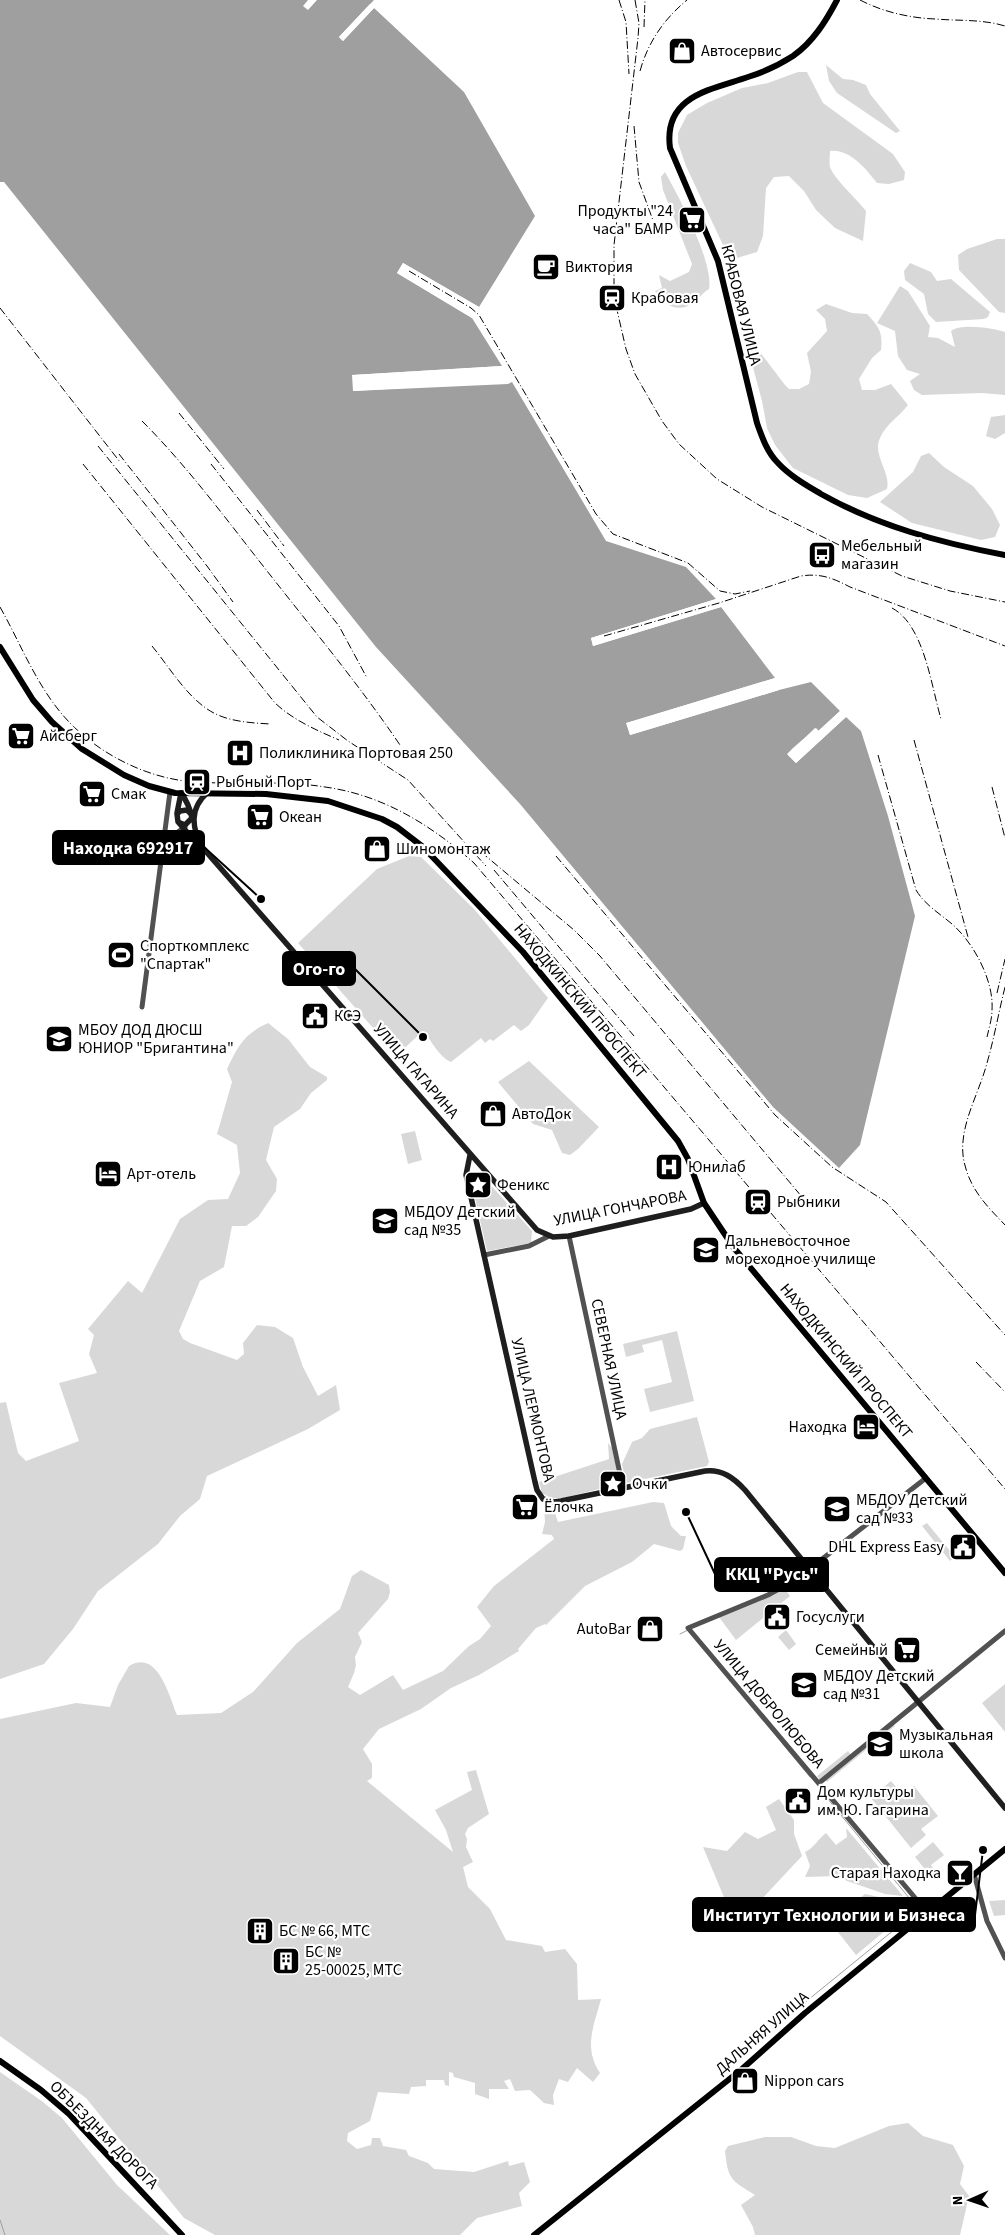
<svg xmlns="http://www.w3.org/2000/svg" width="1005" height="2235" font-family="'Source Sans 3',sans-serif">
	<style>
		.green { fill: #d8d8d8 }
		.water { fill: #9f9f9f }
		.pier { fill: #fff }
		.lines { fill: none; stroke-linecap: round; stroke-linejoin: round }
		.stream { stroke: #9f9f9f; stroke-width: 1 }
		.tertiary { stroke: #515151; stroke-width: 5 }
		.secondary { stroke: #1e1e1e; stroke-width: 5.5 }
		.primary { stroke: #000; stroke-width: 6 }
		.rail { stroke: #000; stroke-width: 1; stroke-dasharray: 8 2.5 1 2.5; stroke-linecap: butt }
		.labels { text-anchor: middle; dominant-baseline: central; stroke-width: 4.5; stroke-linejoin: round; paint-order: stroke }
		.poi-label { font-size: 16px; fill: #000; stroke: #fff; text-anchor: start }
		.street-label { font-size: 16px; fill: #000; stroke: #fff }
		.leader { fill: none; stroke: #000; stroke-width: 2 }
		.callout-dot { fill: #000; stroke: #fff; stroke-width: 2 }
		.callout { fill: #000; stroke: #000; stroke-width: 2 }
		.callout-label { font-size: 18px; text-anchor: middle; font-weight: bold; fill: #fff }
	</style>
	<rect width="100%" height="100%" fill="#fff"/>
	<path class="green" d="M826,65L843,79L853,80L866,85L870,94L900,131L896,133L837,93L829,81Z
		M798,72H807L823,103L893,154L905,172L904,180L889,184L877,183C865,168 850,149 830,151C830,156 829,163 830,167C834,179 857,199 866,211L863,241L835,228L816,210L804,191L789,176L774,177L766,188L763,236L757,252L730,260L686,166L678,143V133L687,115L707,103L742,88L768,83Z
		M665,172C679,197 714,263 709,289C702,293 700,298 694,302C680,314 663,306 655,291L662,288L659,275L670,281L689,272L692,264L663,190L661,177Z
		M997,239H1005V313L999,312L959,270L958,255L967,249Z
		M910,263L931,272L937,281L951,279L990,312L988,317L984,319L936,322L928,314L924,294L905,280L904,271Z
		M900,286L908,291L930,326L928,337L938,338L955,347L951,331C961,323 993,328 1005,332V395L982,393L922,395L914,390L910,381L920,374L907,370L898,356L895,331L877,323Z
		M826,304L852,313L867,314C879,327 883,332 881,350L872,358L859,379L862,390H875L891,384L908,405C899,417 886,424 880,438C872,455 891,472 887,489L867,498L848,495L793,468L775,445L767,428L762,401L744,334L746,331L750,333L753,343L785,385L789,389H799L809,384L811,372L807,353L827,331L825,319L816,310Z
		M1005,415V433L995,439L986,436L991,417Z
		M929,453L944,467L973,486L992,509L1000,525L995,537L981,540L912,523L880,502L913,472L921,456Z
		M167,848L186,855L183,864L170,865L165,860Z
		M409,856L421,857L475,910L548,998L529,1025L521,1031L514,1025L493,1041L490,1039L485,1043L481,1038L451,1062C439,1057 432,1041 423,1031L397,1055L298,943L377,869Z
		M268,1023L288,1039L310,1067L327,1077V1080L311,1093L300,1109L274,1127L266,1160L277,1179L276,1191L258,1217L246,1226H232L224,1267L200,1281L179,1331L183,1339L190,1343L237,1360L244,1354L243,1343L257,1325L275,1327L293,1338L303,1367L318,1396L336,1385L340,1410L308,1429L207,1476L200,1499L180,1516L158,1544L98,1591L73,1629L44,1664L0,1679V1403L6,1402L18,1453L26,1461L79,1441L59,1383L97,1373L89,1354L94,1335L88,1329L128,1281L142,1293L180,1219L208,1200L228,1199L240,1173L237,1145L217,1134L232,1082L227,1069C238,1046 244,1034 268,1023Z
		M529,1061L599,1127L578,1149L570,1155L562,1153L552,1130L533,1124L498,1082Z
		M415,1131L422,1160L408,1164L401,1134Z
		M479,1172L532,1231L531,1243L487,1251L470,1176Z
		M677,1331L694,1401L650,1412L644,1389L672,1382L662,1340L642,1345L644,1352L626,1357L623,1344Z
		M697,1417L709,1462L707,1466L626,1483L622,1464L632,1442L642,1438L650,1429Z
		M608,1443L612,1448L620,1484L563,1498H551L542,1493L539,1482L609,1459Z
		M653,1502L664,1503L671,1526L681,1536H686L683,1549L680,1551L654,1544L632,1562L585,1586L546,1625L545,1624L536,1628L518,1649L519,1651L479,1675L451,1688L421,1709L379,1729L363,1749L372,1764V1778L367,1781L453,1852L446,1830L435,1810L472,1790L467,1772L476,1770L489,1814L468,1828L465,1834L467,1839L466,1847L473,1862L463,1867L468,1887L490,1909L506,1940L542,1946L545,1952L565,1949L577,1964L578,2000L601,1999C594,2026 583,2047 600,2073L593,2082L577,2068L568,2082L559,2079L553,2095L554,2105L544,2103L530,2090L515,2091L510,2079L504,2081L509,2089H489V2099L475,2094V2083L454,2077L453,2073L449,2072V2086L445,2085L444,2080H426V2086L411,2087L409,2094L378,2092L370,2121L348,2133L347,2141L357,2149L371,2145L372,2138H380L383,2146L406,2150L409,2156L428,2163L434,2169L474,2172L508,2161L509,2166L524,2162L530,2182L519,2193L522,2206L477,2218L460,2235H215L184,2218L86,2098L0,2036V1719L76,1703L110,1707L118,1685L129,1666C158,1649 169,1696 177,1715L221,1713L253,1692L297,1643L340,1609L352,1576L361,1570L389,1585L390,1592L388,1599L358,1633L362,1642L355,1657L356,1665L354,1673L348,1687L360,1695L393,1675L403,1690L443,1671L469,1646L480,1639L491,1626L477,1607L494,1586L554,1539L552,1535L542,1534L545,1522L544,1506L552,1504L558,1522Z
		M927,1523L955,1557L950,1561L922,1526Z
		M785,1589L790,1596L736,1640L719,1617L774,1595Z
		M786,1630L796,1644L789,1650L778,1637Z
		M1005,1684V1732L982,1703Z
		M893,1723L895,1726L827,1782L825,1780Z
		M848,1751L851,1755L820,1780L817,1776Z
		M891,1781L903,1795L914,1786L938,1816L921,1829L926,1835L911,1848L871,1798Z
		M779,1799L794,1820V1834L802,1856L743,1919L726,1902L703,1847L727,1851L745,1832L758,1839L776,1830L766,1807Z
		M846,1828L903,1896L885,1894L847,1881L838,1876L805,1877L810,1866L805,1852C814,1848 818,1839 826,1833L836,1845L847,1837Z
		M933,1842L944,1855L931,1865L934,1869L928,1873L915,1857Z
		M865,1894L901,1902L910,1910L856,1955L830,1922Z
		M1005,1900V1915L994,1916L989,1901Z
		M0,2072L43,2102L62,2118L117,2185L170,2235H0Z
		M908,2123L923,2136L953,2145L964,2166L960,2184L969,2196L960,2235H755L753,2227L741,2205L755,2195C731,2180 728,2180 725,2151L728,2146L765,2137H791L816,2146L835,2148L889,2126Z"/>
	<path class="water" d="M0,0H308L303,6L308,10L317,0H374L339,37L343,41L374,8L464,92L535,216L479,307L403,263L397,273L472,318L502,366L353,375V391L512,382L606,541L686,567L716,599L591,638L593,646L721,607L775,678L627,723L630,735L779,690L811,682L840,711L818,731L815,728L788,755L796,763L846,717L861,731L888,816L915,916L860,1145L839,1168L773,1107L520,804L376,647L4,182H0Z"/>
	<path class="pier" d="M370,4L371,6L342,37L372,6L374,8L343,41L339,37Z
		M403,263L479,307L477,310L404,266L400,272L474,316L472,318L397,273Z
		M502,366L504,368L500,370L355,377V388L511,380L512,382L508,384L353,391L352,375Z
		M716,599L717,602L594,640L595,643L720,605L721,607L593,646L591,638Z
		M775,678V680L630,725L632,732L778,687L779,690L630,735L626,723Z
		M840,711L842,712L820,733L815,732L796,748L791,755L796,760L844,715L846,717L796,763L787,754L793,748L816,728L819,731Z"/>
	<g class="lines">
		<path class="stream" d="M680,1634L688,1630
			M782,1743L810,1777
			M822,1792L919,1910
			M803,2004L916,1912
			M0,2220L5,2235"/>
		<path class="tertiary" d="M165,841L185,827
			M142,1007L170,792
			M569,1236L623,1488
			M484,1255L529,1246L549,1236
			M926,1478L794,1581L768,1595L688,1628L927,1912
			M819,1783L1005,1631
			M974,1874L987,1921L1005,1958"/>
		<path class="secondary" d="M181,793C187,801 190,808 192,818L185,825L178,822L177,814L180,811L187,810L192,815
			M207,793C189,809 192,828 202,847L537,1230L553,1237L569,1236L691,1209L704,1203
			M177,813L181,793
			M179,823L201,848
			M470,1155L466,1175L535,1482L537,1490L543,1499L554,1502L561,1501L705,1471C722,1469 734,1478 745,1490L1005,1808"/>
		<path class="primary" d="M837,0C826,21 813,42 793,56C779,65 764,72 748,77C710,90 663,96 670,148L718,261L757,423C762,437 767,452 778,463C790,476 806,485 821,494C878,526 941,543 1005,555
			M0,647L33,700L52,722L82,749L124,775L149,786L175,793L266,794L328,801L382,819L397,827L423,847L523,952L678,1141L688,1159L704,1203L734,1248L1005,1573
			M0,2061L41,2090L69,2114L182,2235
			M534,2235L742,2069L805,2013L1005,1849"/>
		<path class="rail" d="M619,0L626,22L629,74
			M635,0L639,23L638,38L614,245V297L626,349L635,374L662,421L679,444L717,479L762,507L902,576L950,591L1005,602
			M860,0C883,12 910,18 935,19C959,21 982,19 1005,26
			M644,27L645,0
			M640,71C648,42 664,19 687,0
			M634,126L639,182L655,226
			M409,271L471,308L479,315L596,514L613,534L688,563L720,591L735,594L750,591
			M0,308L120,462
			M179,413L224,469
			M142,421C189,468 229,523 271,576C315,632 360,686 400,745
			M98,446L317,717L348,741L408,780L486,866
			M119,454L207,566L233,602
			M83,464L275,703C293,720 316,730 339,740
			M211,464L339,626L367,678
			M257,510L284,546
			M0,607C22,646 38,690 70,723C102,756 151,780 197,782C240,785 283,780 325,787C383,795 431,825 474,863L1005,1489
			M892,608C924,625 931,685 941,719
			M604,636L719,603L801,576C820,573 833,578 850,587L1005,646
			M152,646C171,669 190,703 218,715C234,722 253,723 271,724
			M914,740L968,937
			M878,755L916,890C925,905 939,913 952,924C974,943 994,981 992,1010C992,1019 989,1028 987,1037
			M992,787L1005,838
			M481,852L574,930L600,956L802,1197
			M556,856L775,1115L832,1167L886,1202L1005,1335
			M494,870L634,1036
			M1005,987C998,1015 993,1045 984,1073C974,1104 955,1136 966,1169C973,1193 989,1208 1005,1225
			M997,993L1005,959
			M976,1362L1005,1392"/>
	</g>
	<defs>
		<g id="shop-square" transform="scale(1.4375)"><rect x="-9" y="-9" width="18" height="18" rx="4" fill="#000" stroke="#fff"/><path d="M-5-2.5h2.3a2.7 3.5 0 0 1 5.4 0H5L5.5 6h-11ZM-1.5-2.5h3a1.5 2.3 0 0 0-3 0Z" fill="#fff"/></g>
		<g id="supermarket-square" transform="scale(1.4375)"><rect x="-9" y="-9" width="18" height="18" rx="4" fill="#000" stroke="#fff"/><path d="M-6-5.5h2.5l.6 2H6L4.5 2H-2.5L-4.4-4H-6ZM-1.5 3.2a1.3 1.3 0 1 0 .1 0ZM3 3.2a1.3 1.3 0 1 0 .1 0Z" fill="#fff"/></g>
		<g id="cafe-square" transform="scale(1.4375)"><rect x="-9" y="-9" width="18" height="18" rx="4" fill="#000" stroke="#fff"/><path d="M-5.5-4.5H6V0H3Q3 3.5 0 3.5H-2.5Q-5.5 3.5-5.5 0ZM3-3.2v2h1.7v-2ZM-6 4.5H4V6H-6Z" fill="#fff"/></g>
		<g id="station-square" transform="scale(1.4375)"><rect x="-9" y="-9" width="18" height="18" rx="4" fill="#000" stroke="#fff"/><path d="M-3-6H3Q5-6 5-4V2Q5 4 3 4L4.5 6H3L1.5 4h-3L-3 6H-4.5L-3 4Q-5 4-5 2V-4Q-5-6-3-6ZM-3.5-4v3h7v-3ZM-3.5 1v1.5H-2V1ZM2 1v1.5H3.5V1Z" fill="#fff"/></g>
		<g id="bus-square" transform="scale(1.4375)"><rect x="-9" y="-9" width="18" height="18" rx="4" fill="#000" stroke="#fff"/><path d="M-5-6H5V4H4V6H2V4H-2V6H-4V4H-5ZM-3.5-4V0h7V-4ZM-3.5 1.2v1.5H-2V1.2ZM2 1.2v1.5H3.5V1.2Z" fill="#fff"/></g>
		<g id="hospital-square" transform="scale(1.4375)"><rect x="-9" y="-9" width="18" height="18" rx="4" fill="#000" stroke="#fff"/><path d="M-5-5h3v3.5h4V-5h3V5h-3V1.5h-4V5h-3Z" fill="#fff"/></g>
		<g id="stadium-square" transform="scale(1.4375)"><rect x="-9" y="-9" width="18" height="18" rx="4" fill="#000" stroke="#fff"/><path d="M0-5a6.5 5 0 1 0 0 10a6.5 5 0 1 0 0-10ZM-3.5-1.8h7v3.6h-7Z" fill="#fff"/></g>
		<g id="civic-square" transform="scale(1.4375)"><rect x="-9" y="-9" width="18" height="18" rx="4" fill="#000" stroke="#fff"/><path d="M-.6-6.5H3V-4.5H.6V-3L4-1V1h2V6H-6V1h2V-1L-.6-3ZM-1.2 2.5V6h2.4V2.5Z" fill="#fff"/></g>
		<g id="school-square" transform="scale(1.4375)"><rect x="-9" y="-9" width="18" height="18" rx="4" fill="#000" stroke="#fff"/><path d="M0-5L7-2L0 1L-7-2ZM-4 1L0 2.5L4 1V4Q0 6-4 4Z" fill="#fff"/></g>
		<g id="hotel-square" transform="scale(1.4375)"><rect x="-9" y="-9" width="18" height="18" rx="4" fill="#000" stroke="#fff"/><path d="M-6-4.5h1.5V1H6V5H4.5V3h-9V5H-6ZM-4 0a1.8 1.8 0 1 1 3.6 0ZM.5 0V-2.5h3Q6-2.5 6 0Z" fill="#fff"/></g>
		<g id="sight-square" transform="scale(1.4375)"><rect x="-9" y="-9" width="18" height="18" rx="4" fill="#000" stroke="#fff"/><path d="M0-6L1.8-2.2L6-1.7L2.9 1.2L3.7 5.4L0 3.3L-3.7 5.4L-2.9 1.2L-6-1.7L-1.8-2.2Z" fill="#fff"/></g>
		<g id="university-square" transform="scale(1.4375)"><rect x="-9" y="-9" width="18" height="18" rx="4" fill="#000" stroke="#fff"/><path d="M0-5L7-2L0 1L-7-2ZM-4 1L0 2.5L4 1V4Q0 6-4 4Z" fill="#fff"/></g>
		<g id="bar-square" transform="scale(1.4375)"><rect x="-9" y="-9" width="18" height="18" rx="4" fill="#000" stroke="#fff"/><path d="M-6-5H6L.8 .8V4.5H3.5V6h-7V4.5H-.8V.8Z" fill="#fff"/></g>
		<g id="building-square" transform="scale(1.4375)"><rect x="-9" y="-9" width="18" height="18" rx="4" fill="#000" stroke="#fff"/><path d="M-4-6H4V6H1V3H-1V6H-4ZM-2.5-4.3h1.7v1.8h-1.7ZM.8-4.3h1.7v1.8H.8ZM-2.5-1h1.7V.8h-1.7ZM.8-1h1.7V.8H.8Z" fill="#fff"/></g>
	</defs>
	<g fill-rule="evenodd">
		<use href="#shop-square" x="682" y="51"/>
		<use href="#supermarket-square" x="692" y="220"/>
		<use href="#cafe-square" x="546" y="267"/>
		<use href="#station-square" x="612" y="298"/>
		<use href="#bus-square" x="822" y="555"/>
		<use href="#supermarket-square" x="21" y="736"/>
		<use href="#hospital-square" x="240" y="753"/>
		<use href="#station-square" x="197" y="782"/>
		<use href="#supermarket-square" x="92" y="794"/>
		<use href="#supermarket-square" x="260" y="817"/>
		<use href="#shop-square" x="377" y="849"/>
		<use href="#stadium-square" x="121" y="955"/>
		<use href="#civic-square" x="315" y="1016"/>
		<use href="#school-square" x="59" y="1039"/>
		<use href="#shop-square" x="493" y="1114"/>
		<use href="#hospital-square" x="669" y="1167"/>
		<use href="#hotel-square" x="108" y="1174"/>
		<use href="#sight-square" x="478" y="1185"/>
		<use href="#station-square" x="758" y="1202"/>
		<use href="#school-square" x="385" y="1221"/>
		<use href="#university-square" x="706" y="1250"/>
		<use href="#hotel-square" x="866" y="1427"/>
		<use href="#sight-square" x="613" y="1484"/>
		<use href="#supermarket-square" x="525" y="1507"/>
		<use href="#school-square" x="837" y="1509"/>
		<use href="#civic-square" x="963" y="1547"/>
		<use href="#civic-square" x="777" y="1617"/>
		<use href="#shop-square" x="650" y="1629"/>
		<use href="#supermarket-square" x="907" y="1650"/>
		<use href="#school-square" x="804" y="1685"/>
		<use href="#university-square" x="880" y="1744"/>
		<use href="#civic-square" x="798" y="1801"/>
		<use href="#bar-square" x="960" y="1873"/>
		<use href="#building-square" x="260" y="1931"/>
		<use href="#building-square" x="286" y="1961"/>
		<use href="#shop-square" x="745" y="2081"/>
	</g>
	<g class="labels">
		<g class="poi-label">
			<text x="701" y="51">Автосервис</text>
			<text x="673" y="211" text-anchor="end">Продукты "24<tspan x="673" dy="18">часа" БАМР</tspan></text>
			<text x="565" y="267">Виктория</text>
			<text x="631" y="298">Крабовая</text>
			<text x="841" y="546">Мебельный<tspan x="841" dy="18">магазин</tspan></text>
			<text x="40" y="736">Айсберг</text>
			<text x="259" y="753">Поликлиника Портовая 250</text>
			<text x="216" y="782">Рыбный Порт</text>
			<text x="111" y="794">Смак</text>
			<text x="279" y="817">Океан</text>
			<text x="396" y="849">Шиномонтаж</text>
			<text x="140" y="946">Спорткомплекс<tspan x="140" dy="18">"Спартак"</tspan></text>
			<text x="334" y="1016">КСЭ</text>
			<text x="78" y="1030">МБОУ ДОД ДЮСШ<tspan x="78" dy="18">ЮНИОР "Бригантина"</tspan></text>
			<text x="512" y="1114">АвтоДок</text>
			<text x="688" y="1167">Юнилаб</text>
			<text x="127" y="1174">Арт-отель</text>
			<text x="497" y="1185">Феникс</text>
			<text x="777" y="1202">Рыбники</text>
			<text x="404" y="1212">МБДОУ Детский<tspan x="404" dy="18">сад №35</tspan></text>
			<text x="725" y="1241">Дальневосточное<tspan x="725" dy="18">мореходное училище</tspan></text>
			<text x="847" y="1427" text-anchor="end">Находка</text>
			<text x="632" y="1484">Очки</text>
			<text x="856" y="1500">МБДОУ Детский<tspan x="856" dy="18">сад №33</tspan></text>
			<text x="544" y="1507">Ёлочка</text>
			<text x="944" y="1547" text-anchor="end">DHL Express Easy</text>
			<text x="796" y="1617">Госуслуги</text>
			<text x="631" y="1629" text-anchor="end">AutoBar</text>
			<text x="888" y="1650" text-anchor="end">Семейный</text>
			<text x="823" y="1676">МБДОУ Детский<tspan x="823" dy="18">сад №31</tspan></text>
			<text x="899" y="1735">Музыкальная<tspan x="899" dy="18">школа</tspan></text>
			<text x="817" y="1792">Дом культуры<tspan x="817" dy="18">им. Ю. Гагарина</tspan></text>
			<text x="941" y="1873" text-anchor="end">Старая Находка</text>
			<text x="279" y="1931">БС № 66, МТС</text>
			<text x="305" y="1952">БС №<tspan x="305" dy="18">25-00025, МТС</tspan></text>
			<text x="764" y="2081">Nippon cars</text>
		</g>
		<g class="street-label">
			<text transform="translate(741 305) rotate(76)">КРАБОВАЯ УЛИЦА</text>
			<text transform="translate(580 1001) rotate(50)">НАХОДКИНСКИЙ ПРОСПЕКТ</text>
			<text transform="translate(416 1071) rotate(49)">УЛИЦА ГАГАРИНА</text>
			<text transform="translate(620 1208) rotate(-11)">УЛИЦА ГОНЧАРОВА</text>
			<text transform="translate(609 1359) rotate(78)">СЕВЕРНАЯ УЛИЦА</text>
			<text transform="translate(846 1361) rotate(50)">НАХОДКИНСКИЙ ПРОСПЕКТ</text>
			<text transform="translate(533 1410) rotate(77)">УЛИЦА ЛЕРМОНТОВА</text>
			<text transform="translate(769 1704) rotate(50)">УЛИЦА ДОБРОЛЮБОВА</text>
			<text transform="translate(762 2033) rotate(-41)">ДАЛЬНЯЯ УЛИЦА</text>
			<text transform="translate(104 2135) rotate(45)">ОБЪЕЗДНАЯ ДОРОГА</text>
		</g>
	</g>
	<path class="leader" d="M261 899L204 847M423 1037L355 969M686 1512L715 1574M983 1850L975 1915"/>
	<g class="callout-dot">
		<circle cx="261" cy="899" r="5"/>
		<circle cx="423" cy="1037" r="5"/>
		<circle cx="686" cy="1512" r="5"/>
		<circle cx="983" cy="1850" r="5"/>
	</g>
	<g class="callout">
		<rect x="53" y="831" width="151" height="33" rx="5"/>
		<rect x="283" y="952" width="72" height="33" rx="5"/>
		<rect x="715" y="1558" width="113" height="33" rx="5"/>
		<rect x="693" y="1898" width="282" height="33" rx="5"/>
	</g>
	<g class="callout-label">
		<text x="128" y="854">Находка 692917</text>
		<text x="319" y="975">Ого-го</text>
		<text x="772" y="1580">ККЦ "Русь"</text>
		<text x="834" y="1921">Институт Технологии и Бизнеса</text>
	</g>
	<g transform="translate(970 2200) rotate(268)" stroke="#ffffff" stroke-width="4" paint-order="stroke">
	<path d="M0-4L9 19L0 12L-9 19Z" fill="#000000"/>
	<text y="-8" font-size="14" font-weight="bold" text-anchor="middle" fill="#000000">N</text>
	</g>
</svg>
